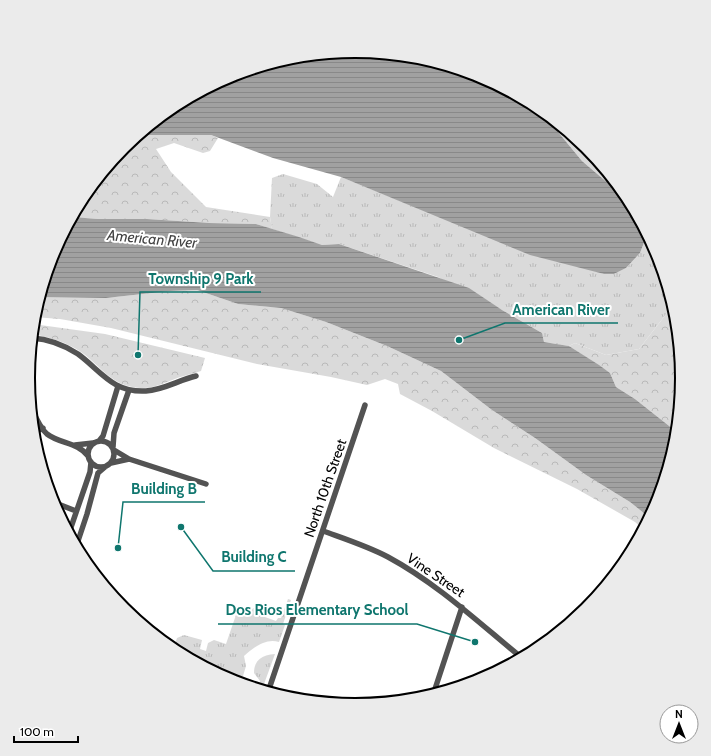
<svg xmlns="http://www.w3.org/2000/svg" width="711" height="756" font-family="Cabin,sans-serif">
	<style>
		.grass { fill: url(#grass-tufts) }
		.forest { fill: url(#forest-crowns) }
		.water { fill: url(#water-rules) }
		.lines { fill: none; stroke-linecap: round; stroke-linejoin: round }
		.minor { stroke: #535353; stroke-width: 5.5 }
		.labels { text-anchor: middle; dominant-baseline: central; stroke-width: 4; stroke-linejoin: round; paint-order: stroke }
		.street-label { font-size: 14px; fill: #000; stroke: #fff }
		.water-label { font-size: 15px; font-style: italic; fill: #424242; stroke: #fff }
		.rim { fill: none; stroke: #000; stroke-width: 2 }
		.leader { fill: none; stroke: #0f766e; stroke-width: 1.5 }
		.callout-dot { fill: #0f766e; stroke: #fff; stroke-width: 1.5 }
		.callout-label { font-size: 15px; text-anchor: middle; font-weight: bold; fill: #0f766e; stroke: #fff; stroke-width: 4; stroke-linejoin: round; paint-order: stroke }
	</style>
	<defs>
		<pattern id="grass-tufts" width="24" height="20" patternUnits="userSpaceOnUse"><rect width="24" height="20" fill="#dadada"/><path d="M3 7l-1-3M5 7V3M7 7l1-3M15 17l-1-3M17 17v-4M19 17l1-3" fill="none" stroke="#b9b9b9"/></pattern>
		<pattern id="forest-crowns" width="20" height="18" patternUnits="userSpaceOnUse"><rect width="20" height="18" fill="#dadada"/><path d="M2 6a3 3 0 1 1 6 0M12 15a3 3 0 1 1 6 0" fill="none" stroke="#b9b9b9"/></pattern>
		<pattern id="water-rules" width="6" height="5" patternUnits="userSpaceOnUse"><rect width="6" height="5" fill="#a1a1a1"/><path d="M0 2.5h6" fill="none" stroke="#898989"/></pattern>
	</defs>
	<rect width="100%" height="100%" fill="#fff"/>
	<path class="grass" d="M525,99L538,106L587,147L628,196L637,212L625,201L616,190L582,161L558,132L526,104Z
		M283,174L317,184L333,197L341,177L482,234L604,274H614L626,268L640,253L645,240V228L658,253L675,307L667,313L639,349L606,355L575,343L569,346L544,342L542,333L502,310L438,277L339,244L322,245L272,229L270,217L272,178Z
		M288,599L291,600L283,624L285,625L279,642C266,638 254,647 244,656L246,666L243,676L237,678L235,682L173,650L177,638L184,635L202,640L200,649L206,651L208,643L214,640L226,644L237,612L242,614L256,607L254,613L276,621L278,618H281Z
		M275,654L264,684L260,682V681L254,673C254,660 262,655 275,654Z"/>
	<path class="forest" d="M184,134L211,135L218,138L210,151L203,153L174,143L156,149L171,172L206,207L270,217L272,229L256,224L209,223L147,219H98L72,217L83,196L124,146L138,135Z
		M197,290L238,304L281,308L326,322L387,346L441,371L492,410L535,438L586,475L630,502L650,518L644,530L635,522L577,489L494,448L432,411L400,394L398,384L385,379L367,385L331,377L257,364L111,328L60,319L34,317L40,297L106,298L170,291Z
		M675,307L677,314L683,378L678,433L635,399L616,387L610,373L569,346L575,343L606,355L639,349L667,313Z
		M33,324L105,334L205,358L201,371C196,373 189,374 184,376C169,380 156,389 140,388C111,386 102,367 81,352C66,342 50,337 32,334Z"/>
	<path class="water" d="M356,51L420,57L481,76L525,99L526,104L558,132L582,161L616,190L625,201L637,212L645,228V240L640,253L626,268L614,274H604L530,255L341,177L273,158L211,135H138L174,106L230,75L292,57Z
		M72,217L98,219H147L209,223L256,224L299,237L322,245L339,244L469,288L502,310L542,333L544,342L569,346L599,365L610,373L616,387L635,399L678,433L677,442L658,504L650,518L630,502L586,475L535,438L492,410L441,371L387,346L326,322L281,308L238,304L197,290L170,291L106,298L40,297L53,252Z"/>
	<g class="lines">
		<path class="minor" d="M32,338C48,339 64,345 78,354C101,371 113,393 146,391C163,390 179,380 196,376
			M31,407C35,416 40,428 47,434C60,444 78,442 88,456
			M33,433L43,428
			M88 454a13 13 0 1 1 26 0a13 13 0 1 1-26 0Z
			M99,441L103,436L118,386
			M75,445L93,443
			M113,447L114,433L129,390
			M114,450L129,459L206,484
			M111,463L129,459
			M53,502L76,511
			M323,531C345,539 367,546 388,557C438,584 479,623 522,658
			M69,533L90,472L91,462
			M76,547L87,514L98,473L105,467
			M268,692L365,405
			M433,695L462,607"/>
	</g>
	<g class="labels">
		<g class="street-label">
			<text transform="translate(325 488) rotate(-71)">North 10th Street</text>
			<text transform="translate(436 575) rotate(34)">Vine Street</text>
		</g>
		<g class="water-label">
			<text transform="translate(152 239) rotate(5)">American River</text>
		</g>
	</g>
	<path d="M0 0H711V756H0ZM35 378a320 320 0 1 1 640 0a320 320 0 1 1-640 0Z" fill="#ebebeb" fill-rule="evenodd"/>
	<path class="rim" d="M35 378a320 320 0 1 1 640 0a320 320 0 1 1-640 0Z"/>
	<path class="leader" d="M138 355L140 292H261M459 340L505 323H618M118 548L123 502H205M181 527L213 571H295M475 642L417 624H218"/>
	<g class="callout-dot">
		<circle cx="138" cy="355" r="4"/>
		<circle cx="459" cy="340" r="4"/>
		<circle cx="118" cy="548" r="4"/>
		<circle cx="181" cy="527" r="4"/>
		<circle cx="475" cy="642" r="4"/>
	</g>
	<g class="callout-label">
		<text x="201" y="284">Township 9 Park</text>
		<text x="561" y="315">American River</text>
		<text x="164" y="494">Building B</text>
		<text x="254" y="562">Building C</text>
		<text x="317" y="615">Dos Rios Elementary School</text>
	</g>
	<g transform="translate(679 724)"><circle r="19" fill="#ffffff" stroke="#999999"/>
	<path d="M0-3L7 15L0 10L-7 15Z" fill="#000000"/>
	<text y="-6" font-size="11" font-weight="bold" text-anchor="middle" fill="#000000">N</text>
	</g>
	<path d="M14 736v6h64v-6" fill="none" stroke="#000000" stroke-width="2"/>
	<text x="20" y="736" font-size="12" fill="#000000" stroke="#ffffff" stroke-width="3" paint-order="stroke">100 m</text>
</svg>
